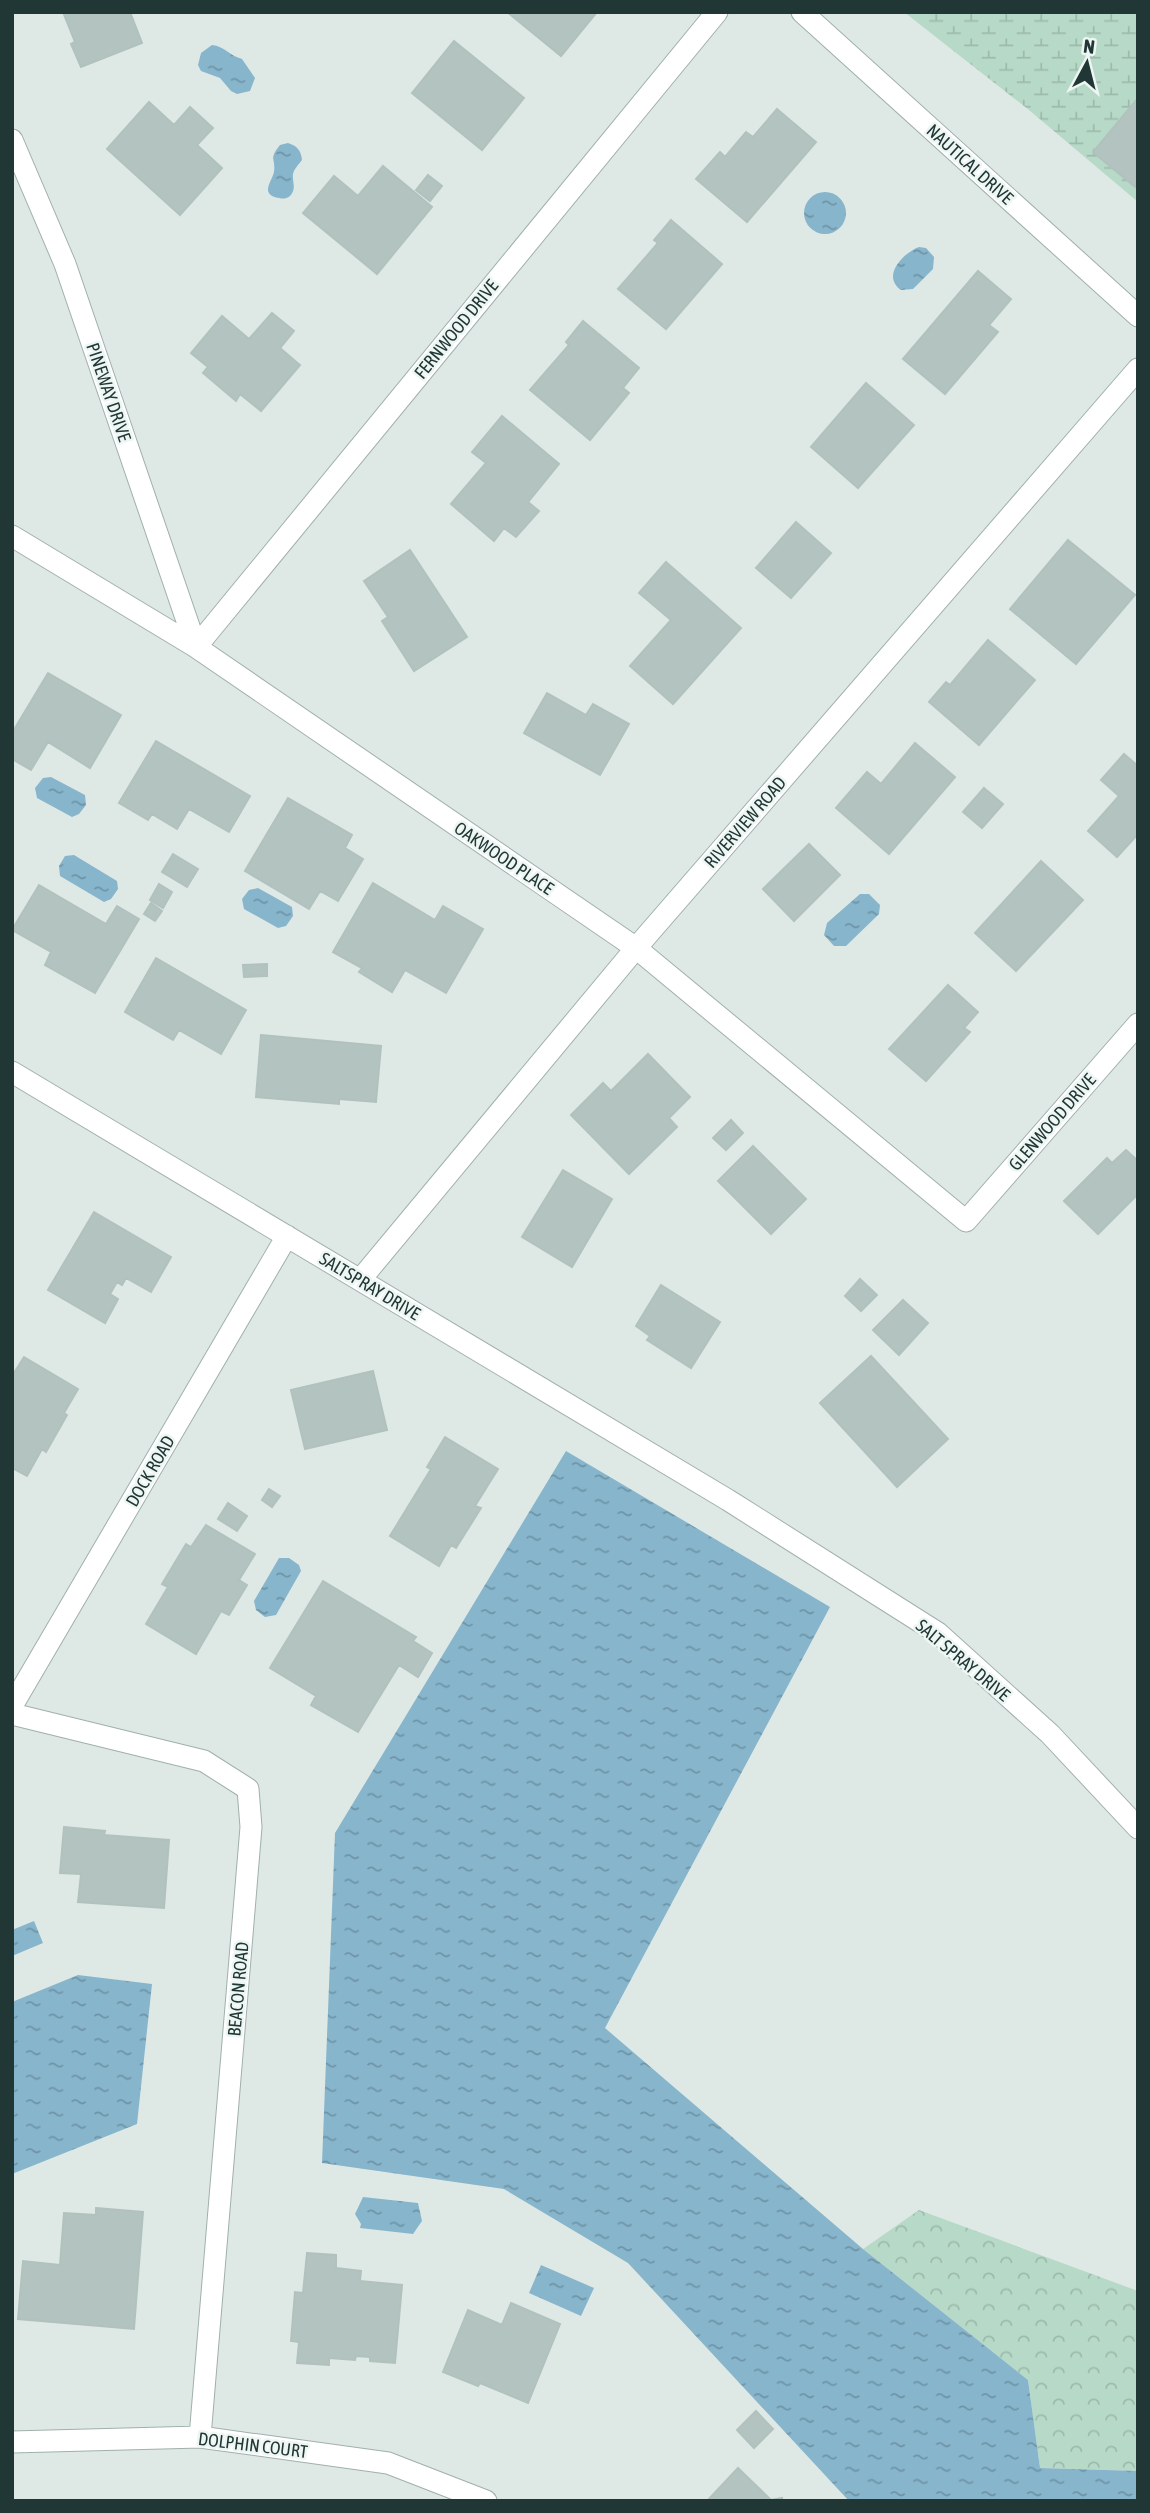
<svg xmlns="http://www.w3.org/2000/svg" width="1150" height="2513" font-family="'Asap Condensed',sans-serif">
	<style>
		.forest { fill: url(#forest-crowns) }
		.wetland { fill: url(#wetland-marsh) }
		.water { fill: url(#water-ripples) }
		.building { fill: #b3c3bf; stroke: #b1c2be; stroke-width: 2 }
		.lines { fill: none; stroke-linecap: round; stroke-linejoin: round }
		.street-casing { stroke: #a1b0ad; stroke-width: 23 }
		.street { stroke: #fff; stroke-width: 21 }
		.labels { text-anchor: middle; dominant-baseline: central; stroke-width: 5; stroke-linejoin: round; paint-order: stroke }
		.street-label { font-size: 18px; fill: #203735; stroke: #eef6f3 }
	</style>
	<defs>
		<pattern id="forest-crowns" width="20" height="18" patternUnits="userSpaceOnUse" patternTransform="scale(1.75)"><rect width="20" height="18" fill="#b7d9c7"/><path d="M2 6a3 3 0 1 1 6 0M12 15a3 3 0 1 1 6 0" fill="none" stroke="#9dbbac"/></pattern>
		<pattern id="wetland-marsh" width="20" height="14" patternUnits="userSpaceOnUse" patternTransform="scale(1.75)"><rect width="20" height="14" fill="#b7d9c7"/><path d="M1 5h8M5 5V1M11 12h8M15 12V8" fill="none" stroke="#9dbbac"/></pattern>
		<pattern id="water-ripples" width="26" height="14" patternUnits="userSpaceOnUse" patternTransform="scale(1.75)"><rect width="26" height="14" fill="#87b5cc"/><path d="M2 4q2-2 4 0t4 0M15 11q2-2 4 0t4 0" fill="none" stroke="#6e94a6"/></pattern>
	</defs>
	<rect width="100%" height="100%" fill="#dee9e6"/>
	<path class="forest" d="M919,2210L1138,2291V2471L1040,2468L1028,2380L863,2249Z"/>
	<path class="wetland" d="M904,12H1138V202L1029,110Z"/>
	<path class="water" d="M212,45C224,46 230,56 242,59L255,78L250,91L237,94L231,91L220,78L201,71L198,65L201,53Z
		M288,143C297,146 301,150 302,160C299,164 294,169 293,174C292,182 297,189 290,196C286,199 283,199 279,198C259,195 272,181 274,172C276,158 268,160 280,145Z
		M804 213a21 21 0 1 1 42 0a21 21 0 1 1-42 0Z
		M919,247L926,248L934,257L933,269L913,289L901,290C881,276 903,253 919,247Z
		M51,777L85,795L86,805L79,814L72,817L37,798L35,788L43,778Z
		M74,855L117,881L118,889L111,899L104,902L60,876L59,866L65,856Z
		M258,888L292,907L293,916L286,926L278,928L244,909L242,899L249,890Z
		M860,894H869L880,905L879,914L846,946H834L824,935L827,923Z
		M566,1451L830,1607L605,2028L863,2249L1028,2380L1040,2468L1138,2471V2501H849L628,2263L504,2189L322,2163L335,1833Z
		M279,1558H289L299,1565L301,1571L276,1615L265,1617L256,1610L254,1601Z
		M34,1921L43,1943L12,1956V1930Z
		M78,1975L152,1984L137,2124L12,2174V2002Z
		M363,2197L418,2203L422,2221L413,2234L360,2228L361,2224L355,2214Z
		M541,2265L594,2288L581,2316L529,2293Z"/>
	<path class="building" d="M63,12H130L142,43L81,67L71,44L75,42Z
		M507,12H597L561,56Z
		M454,41L524,98L482,150L412,93Z
		M1138,98V184L1135,187L1093,152Z
		M149,102L174,125L190,107L213,128L197,145L222,168L180,215L107,149Z
		M777,109L816,142L747,222L696,179L720,152L725,157L746,132L753,137Z
		M383,166L432,207L377,274L303,213L334,176L358,196Z
		M428,175L442,186L430,201L416,190Z
		M671,220L722,264L666,329L618,289L658,243L654,240Z
		M978,271L1011,299L989,325L998,332L945,394L903,359Z
		M272,313L294,331L280,348L300,365L261,411L240,394L236,401L203,373L208,367L191,353L222,316L249,339Z
		M583,321L639,368L623,388L629,393L590,440L530,390L569,345L566,342Z
		M866,383L914,425L858,488L811,447Z
		M502,416L559,464L528,502L539,511L516,537L504,528L494,541L451,504L486,463L472,452Z
		M796,522L831,553L791,598L756,568Z
		M1068,540L1135,595L1076,664L1010,609Z
		M410,550L467,637L414,671L382,621L388,617L364,581Z
		M666,562L741,628L673,704L630,666L671,620L639,593Z
		M988,640L1035,680L979,745L929,702L946,682L950,685Z
		M48,673L121,715L90,768L48,742L31,770L12,759V733Z
		M547,693L586,715L593,704L629,724L600,775L524,733Z
		M156,741L250,796L229,832L189,809L177,829L152,814L148,820L119,803Z
		M915,743L955,777L889,854L836,808L867,772L881,784Z
		M1124,754L1138,766V834L1117,857L1088,831L1119,796L1101,780Z
		M984,788L1003,804L982,828L963,812Z
		M288,798L352,835L345,848L363,859L338,901L320,891L309,909L245,871Z
		M809,844L840,875L794,921L763,889Z
		M173,854L198,869L187,887L162,872Z
		M1041,861L1083,900L1016,971L975,933Z
		M373,883L435,920L443,906L483,929L446,993L405,970L392,992L359,972L362,968L333,952Z
		M159,884L172,892L163,908L150,900Z
		M39,885L106,924L117,906L139,919L95,993L45,965L51,952L12,930Z
		M151,903L162,911L155,921L144,914Z
		M156,958L246,1010L221,1054L179,1030L173,1040L125,1012Z
		M267,964V976L244,977L243,965Z
		M948,985L978,1012L964,1028L970,1032L926,1081L889,1049Z
		M261,1035L381,1046L376,1102L339,1099V1104L256,1097Z
		M648,1054L690,1097L669,1118L677,1127L629,1174L571,1115L603,1083L611,1091Z
		M731,1120L743,1133L726,1150L713,1138Z
		M753,1146L806,1199L771,1234L718,1181Z
		M1126,1150L1138,1161V1194L1098,1234L1064,1201L1107,1158L1112,1163Z
		M563,1170L612,1199L572,1267L522,1237Z
		M94,1212L171,1257L151,1292L126,1278L122,1285L117,1282L110,1294L118,1299L105,1323L48,1290Z
		M860,1279L877,1295L861,1311L845,1296Z
		M661,1285L720,1322L691,1368L647,1340L650,1336L636,1326Z
		M903,1300L928,1323L899,1355L873,1330Z
		M871,1356L948,1439L897,1487L820,1403Z
		M24,1357L78,1389L64,1413L67,1415L46,1452L42,1449L27,1476L12,1468V1376Z
		M373,1371L387,1430L305,1449L291,1390Z
		M445,1437L498,1469L475,1506L481,1508L456,1548L451,1545L439,1566L390,1536L431,1469L427,1467Z
		M269,1489L280,1496L272,1507L262,1500Z
		M228,1503L247,1516L237,1531L218,1519Z
		M206,1525L255,1554L239,1580L247,1585L229,1615L221,1611L196,1654L146,1624L168,1587L162,1584L186,1544L191,1547Z
		M323,1581L416,1637L413,1641L432,1653L418,1677L399,1665L358,1732L311,1705L316,1696L270,1668Z
		M64,1827L105,1831L104,1835L169,1840L164,1908L78,1902L81,1874L60,1873Z
		M96,2208L143,2212L134,2329L18,2319L23,2261L60,2265L64,2213L96,2215Z
		M307,2253L336,2255V2268L361,2271L360,2281L402,2285L395,2363L370,2361V2357L356,2356L355,2360L329,2358V2365L297,2363L299,2342L291,2341L295,2292L303,2293Z
		M511,2303L560,2324L528,2403L480,2383L478,2386L443,2372L468,2310L502,2325Z
		M756,2411L773,2429L754,2448L737,2430Z
		M738,2468L771,2500L782,2498L783,2501H707Z"/>
	<g class="lines">
		<g class="street-casing">
			<path id="street" d="M802,12L1138,316
				M12,140L65,264L196,647
				M12,536L196,647L636,948L966,1221L1138,1024
				M196,647L717,12
				M12,1072L728,1500L938,1633L1050,1734L1138,1828
				M360,1280L636,948L1138,369
				M12,1706L287,1236
				M12,1714L204,1761L248,1789L251,1827L200,2437
				M12,2442L200,2437L388,2463L486,2501"/>
		</g>
		<use href="#street" class="street"/>
	</g>
	<g class="labels">
		<g class="street-label">
			<text transform="translate(970 164) rotate(42)">NAUTICAL DRIVE</text>
			<text transform="translate(456 329) rotate(-51)">FERNWOOD DRIVE</text>
			<text transform="translate(109 392) rotate(71)">PINEWAY DRIVE</text>
			<text transform="translate(745 822) rotate(-49)">RIVERVIEW ROAD</text>
			<text transform="translate(504 858) rotate(34)">OAKWOOD PLACE</text>
			<text transform="translate(1052 1122) rotate(-49)">GLENWOOD DRIVE</text>
			<text transform="translate(370 1286) rotate(31)">SALTSPRAY DRIVE</text>
			<text transform="translate(150 1471) rotate(-60)">DOCK ROAD</text>
			<text transform="translate(963 1660) rotate(40)">SALT SPRAY DRIVE</text>
			<text transform="translate(238 1989) rotate(-85)">BEACON ROAD</text>
			<text transform="translate(253 2445) rotate(7)">DOLPHIN COURT</text>
		</g>
	</g>
	<rect width="1150" height="2513" fill="none" stroke="#203735" stroke-width="28"/>
	<g transform="translate(1087 63) rotate(7)" stroke="#eef6f3" stroke-width="5" paint-order="stroke">
	<path d="M0-5L12 26L0 18L-12 26Z" fill="#203735"/>
	<text y="-10" font-size="19" font-weight="bold" text-anchor="middle" fill="#203735">N</text>
	</g>
</svg>
